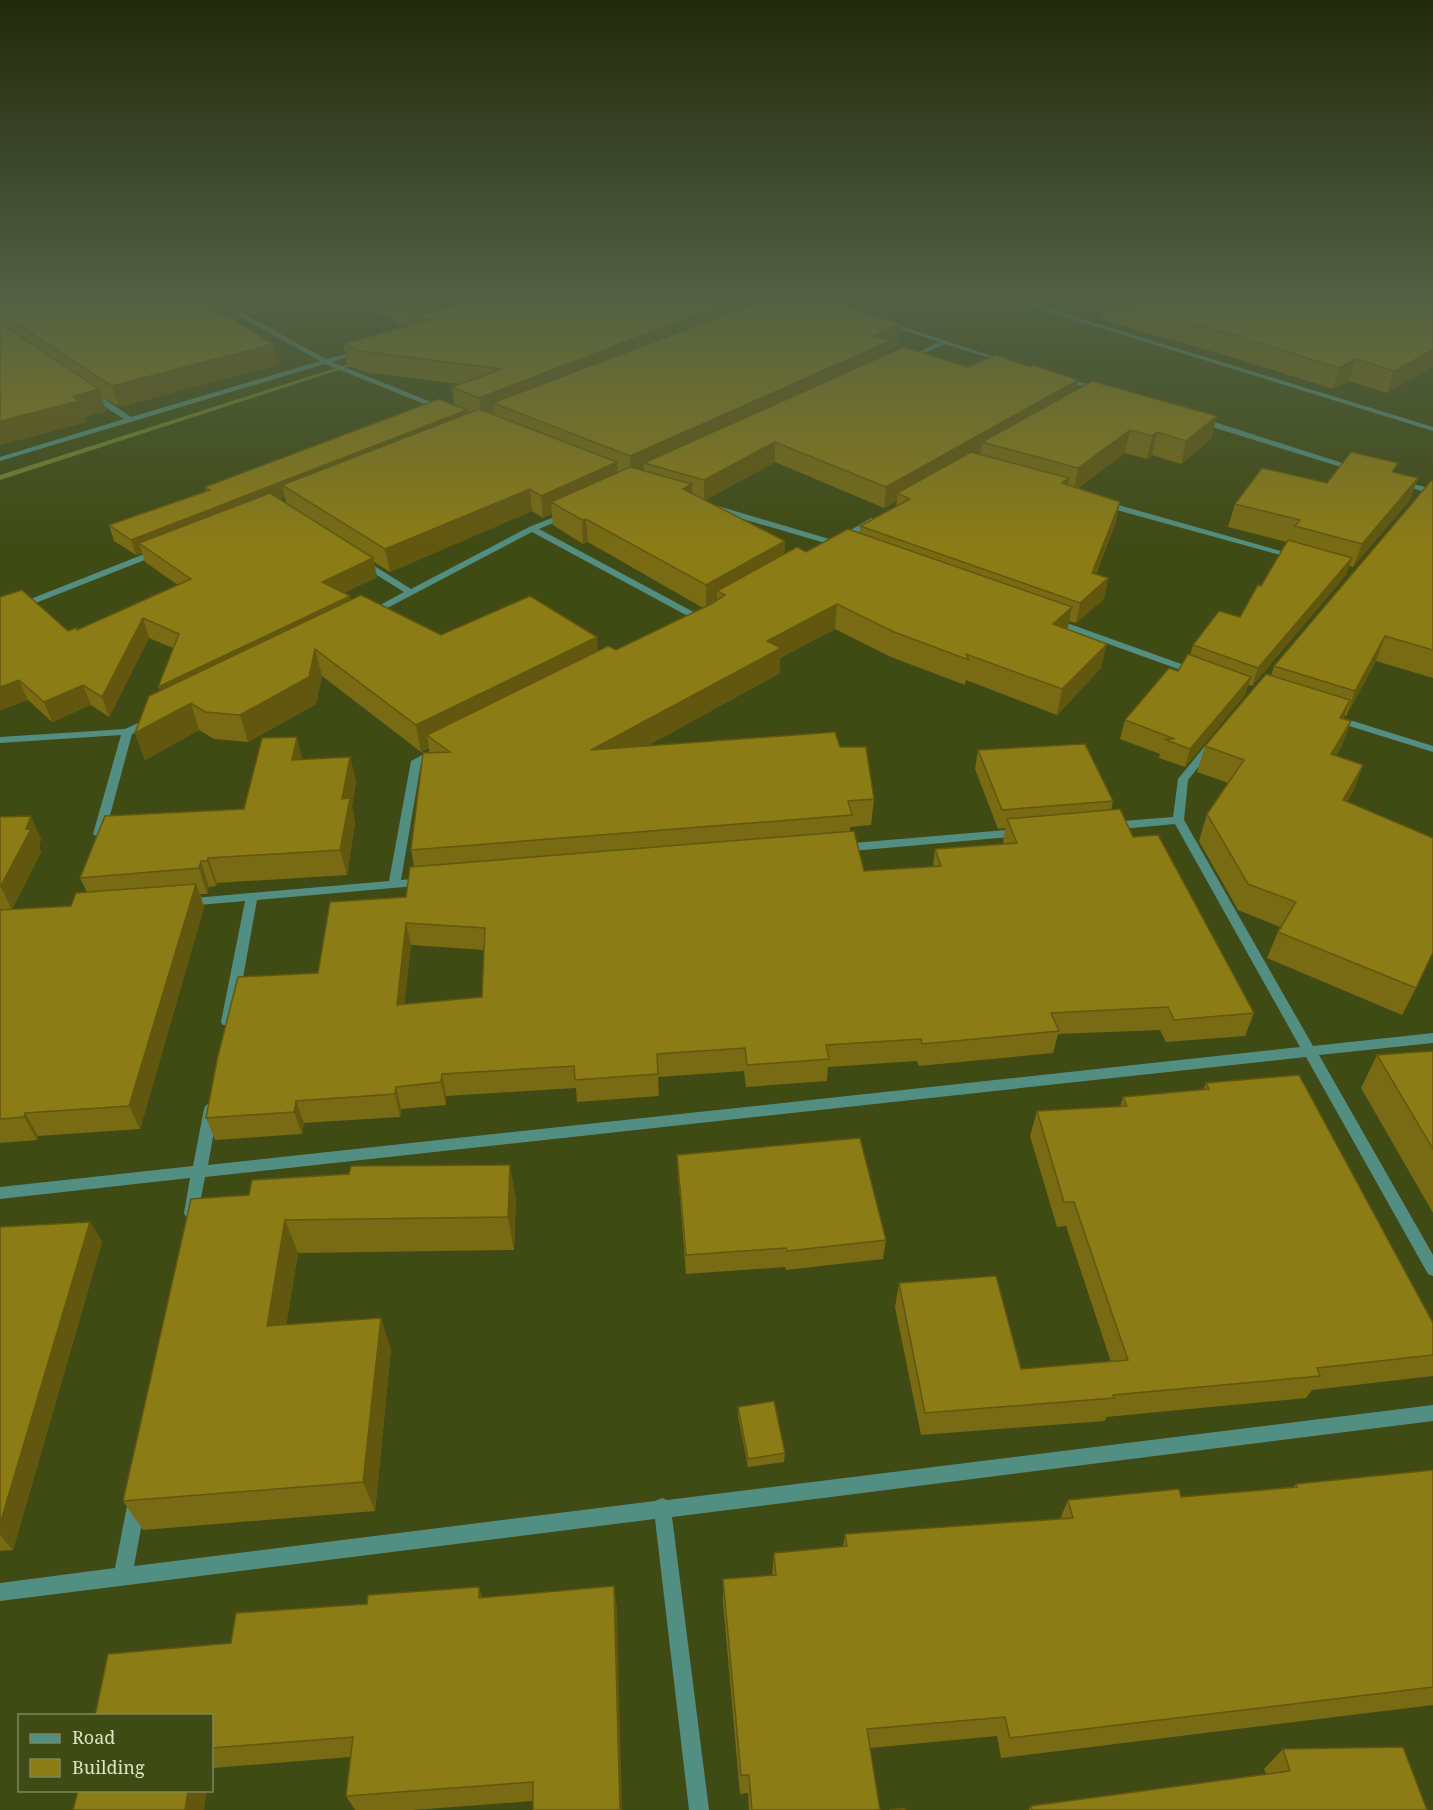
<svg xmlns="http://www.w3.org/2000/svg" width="1433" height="1810" font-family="'Noto Serif',serif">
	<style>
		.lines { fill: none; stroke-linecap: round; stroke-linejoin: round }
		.stream { fill: #73852d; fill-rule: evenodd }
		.street { fill: #538e82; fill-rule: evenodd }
		.wall { fill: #786b13; fill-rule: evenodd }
		.shaded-wall { fill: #62570f }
		.building { fill: #8c7c16; stroke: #62570f; stroke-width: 1.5; fill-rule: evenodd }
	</style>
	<rect width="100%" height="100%" fill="#3f4a14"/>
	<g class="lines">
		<path class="stream" d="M361,360L366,361L0,480V475Z"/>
		<path class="street" d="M201,295H209L326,359L363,350V352L332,362L446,408L439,410L325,364L0,461V457L124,419L88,396V392H94L131,417L320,361Z
			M994,295H1004L1433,427V431Z
			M885,322H889L1007,361L1002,362L945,344L910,360H906V358L939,342L885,324Z
			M1059,377H1063L1103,389L1096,391L1059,379Z
			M1196,418H1202L1361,469L1354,471L1196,422Z
			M1397,480L1433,489V494L1397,484Z
			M1102,502H1108L1298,556L1291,558L1102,506Z
			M712,506H718L836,541L837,538L871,518L878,520L842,542L846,545L842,548L712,510Z
			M567,512L571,514L570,516L539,529L703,617V621H697L532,532L372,616L369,617L364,614L404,592L359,564V560H365L411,589L529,527Z
			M157,549L160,550V554L0,617V611Z
			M1053,618L1198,670L1200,672L1198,674H1192L1050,623L1048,621Z
			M1337,716L1433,746V752L1333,721L1332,719Z
			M151,717L156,720L155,722L132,734L105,834L99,838L93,834L121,735L0,743V737L125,729Z
			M1213,740L1218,743L1188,780L1184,820L1313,1046L1433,1033V1043L1319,1055L1433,1255V1276L1428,1274L1306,1057L205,1177L198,1213L196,1217L191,1219L186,1217L184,1213L190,1178L0,1199V1187L193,1166L204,1109L206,1105L211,1103L216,1105L218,1109L208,1165L1300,1047L1175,824L1110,830L1104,826L1110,822L1173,817L1178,779L1209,741Z
			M437,747L441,748L442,750L441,752L421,763L401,880L423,878L429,882L427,885L257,900L235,1022L233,1025H223L221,1022L245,901L187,906L183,905L181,902L183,899L389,881L411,761Z
			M1018,829L1024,833L1022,836L841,852L835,848L841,844Z
			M1433,1405V1421L672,1517L709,1810H689L655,1519L0,1601V1583L115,1568L128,1501L131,1495L137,1492L143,1495L146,1501L134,1566L655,1501L662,1498L667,1500Z"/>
	</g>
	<path class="wall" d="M0,295H341L252,315L237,307L239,318L234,320L277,365L119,407L101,396L106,411L84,417L86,422L0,445Z
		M342,295H771V297L900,324L898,345L889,349V354L968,367L1076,390L1217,416L1211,439L1181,464L1152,455L1147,459L1125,453L1078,488L1116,522L1096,574L1108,578L1104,599L1076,623L1069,621L1068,629L1101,668L1057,715L966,680L965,685L891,657L835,629L780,658V673L647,746L840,747L874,799L871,825L850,827V831L864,871L933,867L935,849L1004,844L1003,841L1005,828L998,829L975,769L978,750L1113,801L1111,810L1133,837L1254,1013L1245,1036L1166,1042L1160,1030L1058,1034L1053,1053L919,1066L917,1061L828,1067L827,1081L746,1087L744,1071L658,1077L659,1096L577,1102L576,1088L446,1096V1105L401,1109L400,1117L304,1123L302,1134L215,1140L206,1118L318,973L406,897L414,867L411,850L430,753L429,748L421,752L322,676L316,704L248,742L214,739L199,730L145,760L135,733L159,691L173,648L149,638L109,717L91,705L52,722L28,700L0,710V597L68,631L77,630L178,585L145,562L142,553L136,555L114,541L109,525L206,491L205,487L454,405L452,387L459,384L365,372L347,365L343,344L405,327ZM775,462L884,508L897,501L896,506L860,526V533L806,552L784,554L785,541L705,500ZM285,497L286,503L280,499ZM532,511L543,518L552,514L553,525L583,544L588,542L703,608L616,650L598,651L441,635L350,600L344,593L377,577L374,562L390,572ZM411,945L484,950L482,997L404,1004Z
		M1115,295H1431L1387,393L1349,381L1333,389L1235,358L1102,320L1106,299Z
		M1395,472L1418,478L1410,500L1353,567L1349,566L1346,575L1252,686L1248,685L1245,695L1185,767L1159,758L1160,754L1120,739L1125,720L1178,671L1190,655L1193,645L1240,617L1261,586L1287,542L1228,527L1235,504L1327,483Z
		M1433,481V678L1376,661L1346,716H1344L1343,719L1351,721L1341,747L1336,756L1363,765L1353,791L1347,802L1416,988L1402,1015L1267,958L1280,927L1238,910L1199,841L1207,814L1228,783L1197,772L1205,746L1271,676L1274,666Z
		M350,757L356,782L352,806L355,823L347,875L217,883L216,886L209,887L207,894H200L204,907L140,1129L38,1136L37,1140L0,1143V817L41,839L39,846L41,852L12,909L71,906L87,892L80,878L244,809L303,760Z
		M1433,1051V1213L1361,1088L1377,1055Z
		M1206,1083L1433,1323V1376L1312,1390L1306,1398L1106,1417L1105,1421L921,1435L895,1307L899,1283L1021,1369L1111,1362L1066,1226L1057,1227L1030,1136L1037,1111L1120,1107L1123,1097L1203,1090Z
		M677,1155L886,1240L883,1259L786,1270L785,1267L686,1274L678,1174Z
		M249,1195L516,1198L514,1250L298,1253L286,1325L391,1349L375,1511L143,1530L123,1501Z
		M90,1222L102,1242L13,1550L0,1551V1227Z
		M738,1407L785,1453L784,1462L748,1467L738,1416Z
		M1433,1470V1705L1001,1758L997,1736L870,1748L880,1810H749L748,1793L740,1794L723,1602V1579L772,1576L774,1553L843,1546L845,1534L1060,1519L1068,1500L1181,1497L1293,1487L1296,1484Z
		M483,1597L617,1608L533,1801L413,1810H355L346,1796L350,1757L212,1768V1716L231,1643Z
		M1283,1749L1427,1810H1029L1031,1806L1266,1774L1264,1769Z"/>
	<path class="shaded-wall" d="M251,295H341L252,315L247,296Z
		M459,295H524L429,320L419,316L421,327L412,330L409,310Z
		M748,295H771V306L493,403L494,415L482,420L479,398Z
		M235,299L239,318L209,325L205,305Z
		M900,324L898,345L889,349L888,362L644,463V473L631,479L630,456L873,336Z
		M273,344L277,365L119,407L112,386Z
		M1433,350V367L1387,393L1394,371Z
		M1356,359L1349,381L1333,389L1339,368Z
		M1078,380L1074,399L982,442L981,453L904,496L897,493V501L884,508L886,487Z
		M99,389L106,411L84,417L86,422L0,445V421L73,396Z
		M467,410L469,425L282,485L285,497L149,550L139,543L142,553L136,555L131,540Z
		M1217,416L1211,439L1181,464L1186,441Z
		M1130,430L1125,453L1074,491L1078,468Z
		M1157,432L1152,455L1147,459L1152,436Z
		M775,442V462L704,501V480Z
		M617,462L618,484L551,502L552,514L543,518L541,496Z
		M1069,478L1065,498L1062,483Z
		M1418,478L1410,500L1353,567L1362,544Z
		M692,484L693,507L683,489Z
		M530,489L532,511L390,572L385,549Z
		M1120,502L1116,522L1088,593L1092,573Z
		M586,519L588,542L583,544L582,520Z
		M785,541L784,565L725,595L717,591V603L706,609V585Z
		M373,558L377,577L326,602L322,582Z
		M1352,558L1346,575L1252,686L1258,668Z
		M1108,578L1104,599L1076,623L1080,603Z
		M350,596L354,615L165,707L158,687Z
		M837,604L835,629L780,658V673L593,776L591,750L767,641Z
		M1072,607L1067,632L1053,624Z
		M143,618L149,638L109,717L102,697Z
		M1385,636L1376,661L1346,716L1355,691Z
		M597,637L599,663L427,735L429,748L421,752L416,725Z
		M1107,644L1101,668L1057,715L1062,689Z
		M315,649L322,676L316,704L248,742L240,715Z
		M1251,677L1245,695L1185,767L1190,749Z
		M19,680L28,700L0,710V687Z
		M83,685L91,705L52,722L44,702Z
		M1350,700L1341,725L1340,718Z
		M191,703L199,730L145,760L135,733Z
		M1351,721L1341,747L1321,780L1331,754Z
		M297,737L303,762L292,760Z
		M350,757L356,782L352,806L355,823L347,875L340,850L342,799Z
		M1363,765L1353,791L1333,827L1343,800Z
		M31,816L41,839L39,846L41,852L12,910L1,887Z
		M208,858L217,883L216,886L207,861Z
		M201,861L209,887L207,894L199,868Z
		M196,884L204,907L140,1129L129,1106Z
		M406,923L411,945L402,1027L397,1005Z
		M442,1074L446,1096V1105L441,1082Z
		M396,1087L401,1109L400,1117L395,1094Z
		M296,1101L304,1123L302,1134L294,1112Z
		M25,1113L38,1136L37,1140L24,1117Z
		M510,1165L516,1198L514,1250L508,1217Z
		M285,1220L298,1253L281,1358L267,1326Z
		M90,1222L102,1242L13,1550L0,1535V1524Z
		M381,1318L391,1349L375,1511L363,1482Z
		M614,1586L617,1608L622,1810H620Z
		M479,1587L486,1609L479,1598Z
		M188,1791H207L204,1810H185Z"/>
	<path class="building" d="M0,295H228L235,299L205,305L238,322L273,344L112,386L0,313Z
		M378,295H459L409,310Z
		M486,295H748L479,398L452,387L502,369L361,351L343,344L429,320L419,316Z
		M777,295H815L900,324L873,336L890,341L630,456L493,403Z
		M1115,295H1425L1433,297V350L1394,371L1356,359L1339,368L1241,337L1106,299Z
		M0,323L99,389L73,396L79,401L0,421Z
		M903,347L968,367L996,355L1030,367L1033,365L1078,380L886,487L775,442L704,480L644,463Z
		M1092,381L1217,416L1186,441L1157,432L1152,436L1130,430L1078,468L982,442Z
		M439,399L467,410L131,540L109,525L210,490L205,487Z
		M479,409L617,462L541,496L530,489L385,549L282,485Z
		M971,452L1069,478L1062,483L1120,502L1092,573L1108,578L1080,603L860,526L910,499L897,493Z
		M1351,452L1398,463L1392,472L1418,478L1362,544L1295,526L1300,520L1235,504L1262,468L1327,483Z
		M630,467L692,484L683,489L785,541L706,585L586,519L582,520L551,502Z
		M1431,481H1433V650L1385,636L1355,691L1274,666Z
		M270,493L373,558L322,582L350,596L158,687L179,634L143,618L102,697L83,685L44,702L19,680L0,687V597L22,590L68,631L76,628L77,630L191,579L139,543Z
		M848,529L1072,607L1053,624L1107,644L1062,689L966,654L969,660L894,632L837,604L767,641L781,648L591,750L835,732L840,747H866L874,799L848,801L852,815L411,850L423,753L450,752L427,735L608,646L616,650L711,604L725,595L717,591L797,547L806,552Z
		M1288,540L1352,558L1258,668L1193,645L1219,611L1240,617L1258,585L1261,586Z
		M361,595L441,635L530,596L597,637L416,725L315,649L309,677L240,715L205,712L191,703L135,733L149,696Z
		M1188,654L1251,677L1190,749L1164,739H1175L1125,720L1169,668L1178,671Z
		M1266,674L1350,700L1340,718L1351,721L1331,754L1363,765L1343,800L1433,838V952L1416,988L1278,932L1296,902L1248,884L1207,814L1244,760L1205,746Z
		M297,737L292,760L350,757L342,799L350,798L340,850L208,858L207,861H201L199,868L80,878L105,816L244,809L262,738Z
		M1085,744L1113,801L1002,810L978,750Z
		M1120,809L1133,837L1158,835L1254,1013L1174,1020L1168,1007L1051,1013L1059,1031L922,1044L921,1039L826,1045L829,1059L747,1065L745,1048L657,1054L658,1074L575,1080L574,1066L442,1074L441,1082L396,1087L395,1094L296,1101L294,1112L206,1118L217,1060L238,977L318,973L330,902L406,897L410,867L854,831L864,871L941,866L935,849L1017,843L1007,819ZM406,923L485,928L482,997L397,1005Z
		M31,816L26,829H31L0,887V817Z
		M196,884L129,1106L25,1113L24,1117L0,1119V910L71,906L76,893Z
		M1433,1051V1149L1377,1055Z
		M1299,1075L1433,1323V1355L1317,1368L1320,1376L1113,1395L1114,1398L925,1413L899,1283L996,1276L1021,1369L1128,1360L1074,1202H1064L1037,1111L1127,1106L1123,1097L1209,1089L1206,1083Z
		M860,1138L886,1240L787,1251L786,1248L686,1255L677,1155Z
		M510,1165L508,1217L285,1220L267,1326L381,1318L363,1482L123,1501L191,1199L249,1195L252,1180L349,1174L351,1166Z
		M90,1222L0,1524V1227Z
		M774,1401L785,1453L748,1459L738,1407Z
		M1433,1470V1687L1010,1738L1005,1717L867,1729L880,1810H752L749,1775H741L723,1579L776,1575L774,1553L847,1546L845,1534L1073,1518L1068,1500L1179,1489L1181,1497L1297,1487L1296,1484Z
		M614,1586L620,1810H533V1782L346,1796L353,1737L212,1748V1716H95L108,1654L231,1643L236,1613L367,1604L368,1595L479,1587V1598Z
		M1403,1747L1427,1810H1032L1031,1806L1290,1771L1283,1749Z
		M78,1791H188L185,1810H73Z
		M905,1808V1810H889Z"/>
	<linearGradient id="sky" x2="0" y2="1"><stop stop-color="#23290b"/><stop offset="0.54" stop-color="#526045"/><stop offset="1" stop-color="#526045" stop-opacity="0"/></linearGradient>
	<rect width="1433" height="548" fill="url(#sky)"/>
	<rect x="18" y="1714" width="195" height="78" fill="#3f4a14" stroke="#7d8859" stroke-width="1.5"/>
	<rect x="30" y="1734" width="30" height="9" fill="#538e82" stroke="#7d8859" stroke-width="1.5"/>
	<text x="72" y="1744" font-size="18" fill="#dbe5c1">Road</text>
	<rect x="30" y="1759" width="30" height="18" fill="#8c7c16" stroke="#7d8859" stroke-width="1.5"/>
	<text x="72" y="1774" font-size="18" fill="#dbe5c1">Building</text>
</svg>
